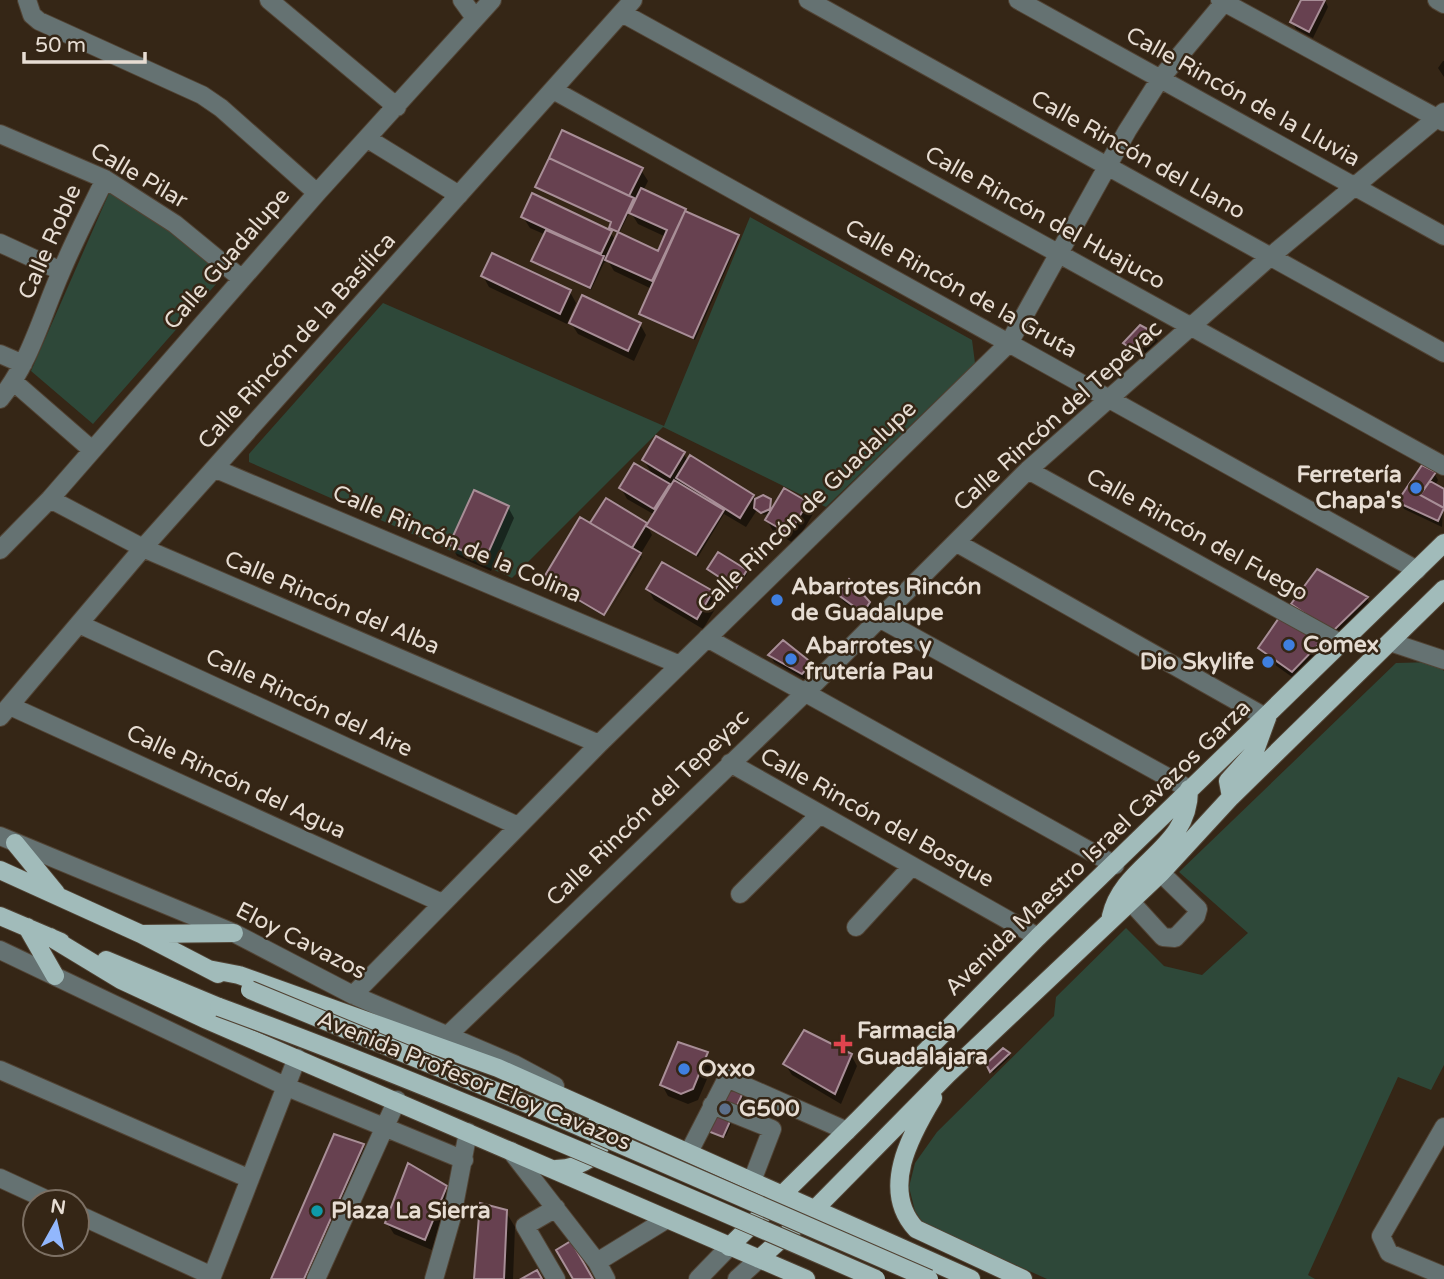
<svg xmlns="http://www.w3.org/2000/svg" width="1444" height="1279" font-family="'Varela Round',sans-serif">
	<style>
		.green { fill: #2e4839 }
		.shadow { fill: #0007 }
		.building { fill: #674150; stroke: #a88e97; stroke-width: 2 }
		.lines { fill: none; stroke-linecap: round; stroke-linejoin: round }
		.minor-casing { stroke: #514334; stroke-width: 20 }
		.major-casing { stroke: #514334; stroke-width: 20 }
		.minor { stroke: #657272; stroke-width: 18 }
		.major { stroke: #a1bbba; stroke-width: 18 }
		.major-bridge-casing { stroke: #514334; stroke-width: 20; stroke-linecap: butt }
		.major-bridge { stroke: #a1bbba; stroke-width: 18 }
		.shop-dot { fill: #3f7fe0; stroke: #352616; stroke-width: 2.5 }
		.health-dot { fill: #e0444e; stroke: #352616; stroke-width: 2.5 }
		.service-dot { fill: #5c6f8a; stroke: #352616; stroke-width: 2.5 }
		.culture-dot { fill: #0f9aa8; stroke: #352616; stroke-width: 2.5 }
		.labels { text-anchor: middle; dominant-baseline: central; stroke-width: 5; stroke-linejoin: round; paint-order: stroke }
		.street-label { font-size: 23px; fill: #e7ddd3; stroke: #352616 }
		.poi-label { font-size: 23px; font-weight: bold; fill: #e7ddd3; stroke: #352616; text-anchor: start }
	</style>
	<rect width="100%" height="100%" fill="#352616"/>
	<path class="green" d="M110,191L144,210L224,275L93,424L31,371Z
		M750,217L972,340L975,363L826,507L663,427L512,578L249,462V454L383,303L664,426Z
		M1435,662L1444,671V1065L1431,1090L1398,1077L1308,1275L1315,1279H1047L923,1223L915,1211L909,1187L915,1163L937,1132L1054,1016L1056,997L1126,928L1164,966L1202,975L1248,933L1179,872L1396,663Z"/>
	<path class="shadow" d="M1303,0H1325L1328,7L1313,38L1296,29L1292,21Z
		M1443,61H1444V77L1438,68Z
		M641,170L648,181L643,191L739,240L695,340L643,317L641,314L652,289L614,271L608,261L604,263L591,290L533,261L546,235L530,228L523,217L610,232L616,241L659,253L666,237L638,224L630,211L619,234L612,230V224L537,187Z
		M483,276L570,292L576,303L567,324L489,287Z
		M571,323L640,324L646,335L634,361L578,334Z
		M1141,328L1154,335L1158,341L1140,358L1125,344Z
		M684,454L688,462L753,496L756,501H769L771,512L764,515L757,510L746,527L724,514L698,557L648,527L652,535L640,555L642,557L606,617L641,557H637L602,615L546,582L545,579L591,525L646,524L647,527L655,515L627,499L621,488L653,476L644,460Z
		M1434,473L1438,480L1435,486L1444,491L1442,527L1404,509L1400,502Z
		M807,503L813,514L795,544L773,531L767,520Z
		M508,507L514,518L491,571L457,556L451,545Z
		M709,569L746,571L747,574L738,589Z
		M648,589L711,592L718,604L703,629L654,600Z
		M839,594L869,603L873,610L867,619L843,601Z
		M1367,598L1373,609L1339,642L1300,616L1293,605Z
		M1282,618L1320,644L1326,655L1299,682L1267,659L1260,648Z
		M783,642L811,664L815,671L806,680L774,662L770,655Z
		M706,1054L713,1065L698,1100L688,1104L668,1096L662,1085Z
		M1008,1054L1010,1057L993,1073L989,1064Z
		M851,1055L857,1066L841,1104L792,1075L785,1064Z
		M727,1083L745,1092L726,1136L708,1129Z
		M362,1145L371,1160L319,1279H273Z
		M446,1187L452,1199L432,1250L394,1234L387,1223Z
		M506,1212L515,1227L513,1279H476Z"/>
	<path class="building" d="M1301,0H1325L1309,32L1290,22Z
		M562,130L643,168L629,196L549,158Z
		M549,158L634,198L618,232L609,228L611,222L535,187Z
		M641,188L686,209L652,281L605,260L618,232L658,251L667,230L629,213Z
		M532,193L612,231L601,254L521,217Z
		M685,211L739,235L693,338L639,314Z
		M546,230L604,256L590,288L531,261Z
		M492,253L571,290L560,314L481,276Z
		M582,295L641,323L628,351L569,323Z
		M1140,325L1155,333L1136,352L1123,343Z
		M656,436L685,452L670,477L642,460Z
		M690,455L754,495L740,518L676,478Z
		M634,463L670,484L654,509L619,488Z
		M1422,465L1436,472L1420,495L1444,508L1438,521L1397,502Z
		M674,480L724,510L696,555L646,526Z
		M1430,481L1444,489V508L1420,495Z
		M784,488L808,502L789,534L765,520Z
		M474,490L509,506L485,560L449,545Z
		M763,495L771,499L770,509L761,513L754,508L755,499Z
		M606,498L647,523L632,548L590,523Z
		M580,517L641,553L604,615L543,579Z
		M718,552L747,570L736,588L707,569Z
		M662,562L713,591L697,619L646,589Z
		M1317,569L1368,597L1332,632L1291,604Z
		M849,579L870,602L863,613L837,594Z
		M1281,615L1321,642L1292,672L1258,648Z
		M783,640L812,663L802,674L768,655Z
		M804,1030L852,1054L835,1094L783,1064Z
		M678,1042L708,1052L693,1089L681,1094L660,1085Z
		M1003,1048L1010,1053L990,1072L986,1064Z
		M726,1080L745,1088L723,1137L705,1130Z
		M334,1134L364,1144L304,1279H271Z
		M408,1163L447,1186L425,1240L385,1223Z
		M480,1203L507,1210L504,1279H474Z
		M571,1241L593,1279H573L556,1250Z
		M537,1270L542,1279H521Z"/>
	<g class="lines">
		<g class="minor-casing">
			<path id="minor" d="M27,0L32,15L39,21L202,95L221,108L317,193
				M269,0L397,107
				M462,0L475,18
				M808,0L1444,353
				M1018,0L1444,236
				M1220,0L1444,122
				M1437,0L1444,4
				M622,13L1444,466
				M555,91L1417,570
				M0,134L105,179L175,224L242,279
				M368,139L459,195
				M0,243L61,271
				M0,354L23,364
				M14,382L92,450
				M0,399C30,363 42,315 61,272C74,241 90,210 105,179
				M216,469L680,665
				M1028,470L1342,644
				M50,499L143,548L599,744
				M957,543L1267,718
				M0,550L50,499L317,193L492,0
				M879,618L1189,789
				M79,624L518,826
				M707,638L1115,865
				M1390,642L1444,660
				M10,706L442,903
				M0,717L143,548L633,0
				M730,763L1038,937
				M0,836L234,933L353,995L514,1064L555,1086
				M740,894L820,814
				M1131,902L1163,937L1175,938L1196,916L1198,909L1161,873
				M856,927L912,866
				M0,950L287,1087L464,1160
				M353,995L599,744L1009,343L1127,131L1160,79L1226,0
				M448,1035L807,691L1028,470L1271,256L1444,112
				M0,1070L250,1179
				M712,1105L772,1129L752,1181
				M1444,1127L1381,1236L1389,1253L1444,1276
				M511,1151L597,1262L667,1219
				M689,1152L727,1078L847,1131
				M0,1178L52,1202
				M77,1214L212,1276
				M597,1262L606,1279
				M211,1279L297,1058
				M316,1279L397,1100
				M434,1279L452,1216L468,1132
				M556,1279L525,1226L556,1208
				M698,1279L729,1247
				M737,1279L759,1259"/>
		</g>
		<g class="major-casing">
			<path id="major" d="M1231,797L1228,781L1255,751L1267,718
				M15,843L56,893
				M0,870L141,934L218,974
				M0,916L61,942
				M1111,916C1123,863 1190,850 1189,789
				M27,927L55,976
				M143,934L234,933
				M50,937L121,980L207,1020L806,1279
				M106,960L219,1007
				M208,969L239,975L498,1068L971,1279
				M933,1098C910,1136 880,1190 916,1229L1023,1279
				M556,1169C580,1168 614,1153 597,1123
				M729,1247L859,1119L1038,937L1444,543
				M759,1259L815,1209L948,1074L1161,873L1231,797L1444,589"/>
		</g>
		<use href="#minor" class="minor"/>
		<use href="#major" class="major"/>
		<g class="major-bridge-casing">
			<path id="major-bridge" d="M250,990L532,1106L929,1279
				M219,1007C442,1089 659,1184 876,1279"/>
		</g>
		<use href="#major-bridge" class="major-bridge"/>
	</g>
	<g class="shop-dot">
		<circle cx="1416" cy="488" r="7"/>
		<circle cx="777" cy="600" r="7"/>
		<circle cx="1289" cy="645" r="7"/>
		<circle cx="791" cy="659" r="7"/>
		<circle cx="1268" cy="662" r="7"/>
		<circle cx="684" cy="1069" r="7"/>
	</g>
	<path class="health-dot" d="M839.5 1033.5h7v7h7v7h-7v7h-7v-7h-7v-7h7z"/>
	<circle class="service-dot" cx="725" cy="1109" r="7"/>
	<circle class="culture-dot" cx="317" cy="1211" r="7"/>
	<g class="labels">
		<g class="street-label">
			<text transform="translate(1243 97) rotate(29)">Calle Rincón de la Lluvia</text>
			<text transform="translate(1138 155) rotate(29)">Calle Rincón del Llano</text>
			<text transform="translate(139 176) rotate(30)">Calle Pilar</text>
			<text transform="translate(1045 218) rotate(29)">Calle Rincón del Huajuco</text>
			<text transform="translate(50 242) rotate(-66)">Calle Roble</text>
			<text transform="translate(227 259) rotate(-49)">Calle Guadalupe</text>
			<text transform="translate(961 289) rotate(29)">Calle Rincón de la Gruta</text>
			<text transform="translate(297 341) rotate(-48)">Calle Rincón de la Basílica</text>
			<text transform="translate(1058 416) rotate(-42)">Calle Rincón del Tepeyac</text>
			<text transform="translate(807 507) rotate(-44)">Calle Rincón de Guadalupe</text>
			<text transform="translate(1197 535) rotate(29)">Calle Rincón del Fuego</text>
			<text transform="translate(457 544) rotate(23)">Calle Rincón de la Colina</text>
			<text transform="translate(332 603) rotate(23)">Calle Rincón del Alba</text>
			<text transform="translate(309 703) rotate(25)">Calle Rincón del Aire</text>
			<text transform="translate(236 782) rotate(25)">Calle Rincón del Agua</text>
			<text transform="translate(648 808) rotate(-44)">Calle Rincón del Tepeyac</text>
			<text transform="translate(877 818) rotate(29)">Calle Rincón del Bosque</text>
			<text transform="translate(1098 848) rotate(-44)">Avenida Maestro Israel Cavazos Garza</text>
			<text transform="translate(301 941) rotate(27)">Eloy Cavazos</text>
			<text transform="translate(474 1081) rotate(22)">Avenida Profesor Eloy Cavazos</text>
		</g>
		<g class="poi-label">
			<text x="1402" y="475" text-anchor="end">Ferretería<tspan x="1402" dy="26">Chapa's</tspan></text>
			<text x="791" y="587">Abarrotes Rincón<tspan x="791" dy="26">de Guadalupe</tspan></text>
			<text x="1303" y="645">Comex</text>
			<text x="805" y="646">Abarrotes y<tspan x="805" dy="26">frutería Pau</tspan></text>
			<text x="1254" y="662" text-anchor="end">Dio Skylife</text>
			<text x="857" y="1031">Farmacia<tspan x="857" dy="26">Guadalajara</tspan></text>
			<text x="698" y="1069">Oxxo</text>
			<text x="739" y="1109">G500</text>
			<text x="331" y="1211">Plaza La Sierra</text>
		</g>
	</g>
	<g transform="translate(56 1223) rotate(8)"><circle r="33" fill="#352616" stroke="#7c6f62" stroke-width="2"/>
	<path d="M0-5L12 26L0 18L-12 26Z" fill="#92b7fd"/>
	<text y="-10" font-size="19" font-weight="bold" text-anchor="middle" fill="#e7ddd3">N</text>
	</g>
	<path d="M24 52v10h121v-10" fill="none" stroke="#e7ddd3" stroke-width="3.5"/>
	<text x="35" y="52" font-size="21" fill="#e7ddd3" stroke="#352616" stroke-width="5" paint-order="stroke">50 m</text>
</svg>
